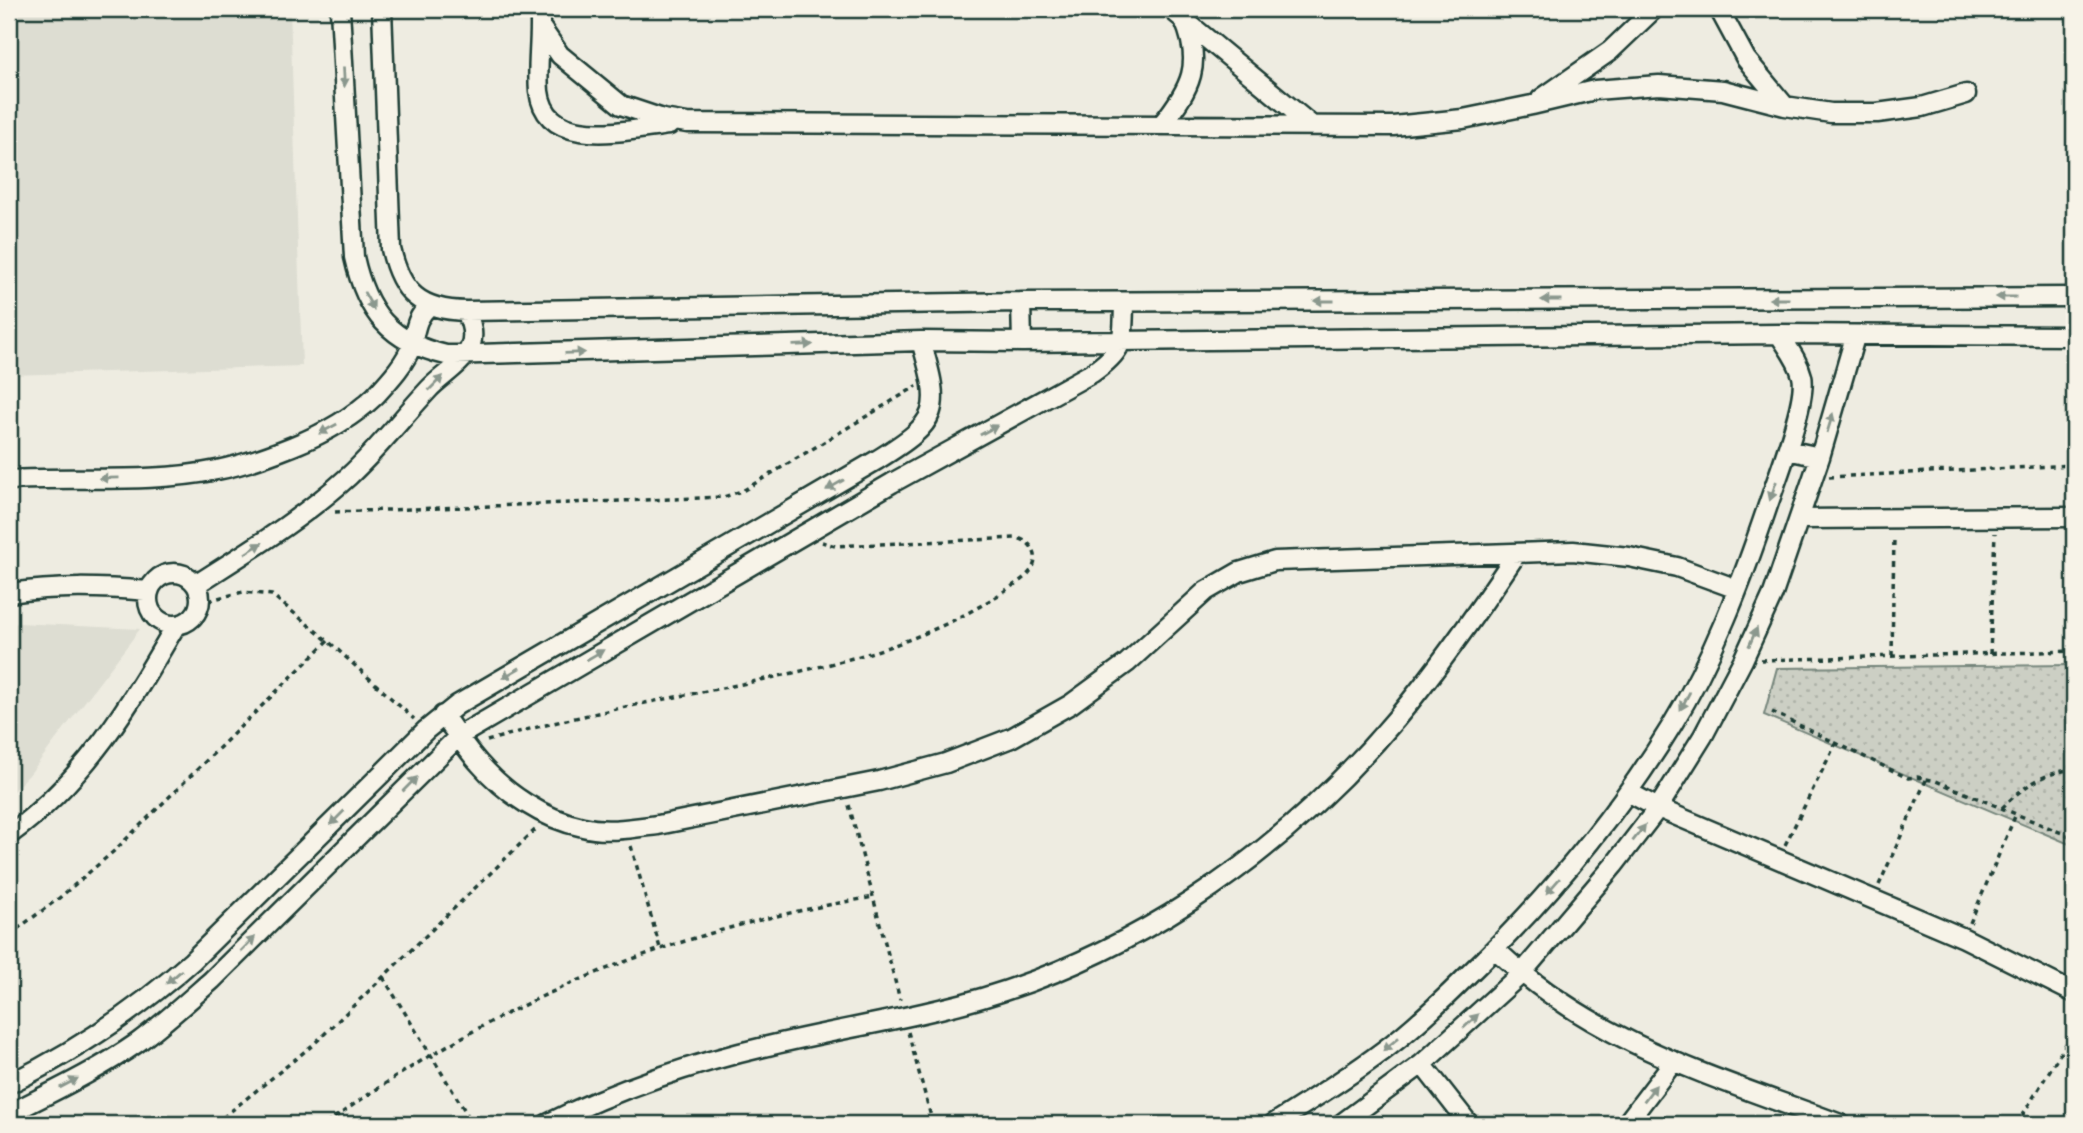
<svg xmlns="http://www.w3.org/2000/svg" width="2083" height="1133" font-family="'Patrick Hand',sans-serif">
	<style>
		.built { fill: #ddddd2 }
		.grass { fill: url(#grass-dots); stroke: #76867c; stroke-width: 2 }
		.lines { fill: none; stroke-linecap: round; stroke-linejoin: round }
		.street-casing { stroke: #1f3d34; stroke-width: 23 }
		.path { stroke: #1f3d34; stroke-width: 3.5; stroke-dasharray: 5 5; stroke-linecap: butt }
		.street { stroke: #f7f3e8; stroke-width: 18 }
		.oneway { fill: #8b988e }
	</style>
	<defs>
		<pattern id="grass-dots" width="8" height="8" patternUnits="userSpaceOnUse" patternTransform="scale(1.75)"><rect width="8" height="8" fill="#cccfc4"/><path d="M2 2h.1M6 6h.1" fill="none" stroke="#afb3a9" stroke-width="1.8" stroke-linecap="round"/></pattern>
	</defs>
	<rect width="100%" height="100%" fill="#eeece1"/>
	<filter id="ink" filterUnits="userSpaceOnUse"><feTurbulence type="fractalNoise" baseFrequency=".0143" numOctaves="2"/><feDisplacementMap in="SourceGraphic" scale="14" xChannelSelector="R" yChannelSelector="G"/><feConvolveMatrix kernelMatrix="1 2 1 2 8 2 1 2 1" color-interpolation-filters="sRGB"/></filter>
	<g filter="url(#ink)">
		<path class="built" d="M9,9H290L302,366L9,375Z
			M18,623L140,629L29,775L9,795V625Z"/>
		<path class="grass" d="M2074,665V846L1764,715L1777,668Z"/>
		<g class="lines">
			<g class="street-casing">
				<path id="street" d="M340,9L354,257C366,312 390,342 446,355L921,341L1022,342L1779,334L2074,336
					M382,9L391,249C401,293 420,310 466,311L1021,302L2074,297
					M540,9V26L560,55L621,105L663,119L687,123L1393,126L1463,119L1532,105L1595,90L1659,85L1723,90L1785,106L1831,113H1877L1922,107L1966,94
					M1171,9L1310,124
					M1719,9L1746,59L1785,106
					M540,26C540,48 537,70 539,91C546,152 630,129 669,125
					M1541,99L1610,51L1654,9
					M1162,124C1191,88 1203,64 1184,20
					M1021,302L1022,342
					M1787,450L1820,457
					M9,480C78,476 149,484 217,470C244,465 268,456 293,446C323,434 352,418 375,396C388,382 407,362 412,344C416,327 416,318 429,306
					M1800,519L2074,517
					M148 599a26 26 0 1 1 52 0a26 26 0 1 1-52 0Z
					M197,584C250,550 303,518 349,476C378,449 402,418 429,389C441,376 463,364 470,347C475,335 471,323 466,311
					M9,593C58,586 99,587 148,591
					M443,715C455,731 466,749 479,763C505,793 543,819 583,827C606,833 634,828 658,825L879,781L946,763L1011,738L1071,704L1127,663L1206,591L1239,572L1275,561L1573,551L1629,557L1677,567L1737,589
					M1628,792L1658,808L1964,938L2074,993
					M9,835C86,779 129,706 176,625
					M1495,949C1595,1044 1715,1077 1840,1124
					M1422,1064L1469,1124
					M9,1084C76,1051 136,1011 192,961L426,730L457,705L877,460C940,421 942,412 921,341
					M9,1114C52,1092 97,1071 137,1043C163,1024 187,1002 212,980L459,736L892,483L1092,373C1125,350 1123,341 1124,303
					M547,1124C614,1090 694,1063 768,1046C825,1032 883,1023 940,1009C1120,967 1278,859 1396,719C1440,666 1479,610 1517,553
					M1273,1124C1310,1101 1347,1078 1383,1051C1414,1028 1442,1001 1469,974C1547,899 1616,817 1672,725C1713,658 1742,582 1767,508C1776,481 1808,400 1802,376C1798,360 1787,347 1779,334
					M1341,1124L1422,1064L1521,974L1614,865L1658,808L1703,736L1743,660L1773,594L1820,457L1855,337
					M1626,1124L1674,1061"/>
			</g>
			<path class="path" d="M1829,477L2074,465
				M335,512L724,497L744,490L917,386
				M200,606L214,599L243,592L272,595L328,641L414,719
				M1990,654L1995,533
				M1892,656L1894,536
				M1761,660L2074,651
				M1772,712L1908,778L1917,777L1936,781L2074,838
				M487,741C570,716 657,701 742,684C837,664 924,645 1006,590C1018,582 1037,573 1035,555C1033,546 1026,540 1017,538L835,546L822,542
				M849,805L900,1000
				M2002,808C2023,786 2044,773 2074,769
				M1785,845L1836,743
				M631,846L660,948
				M1879,885L1927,778
				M1970,923L2016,814
				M9,935L58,899L114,851L328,641
				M383,977L473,1124
				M908,1032L933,1124
				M215,1124L314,1044L538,827
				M326,1124C496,1002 667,930 874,897
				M2017,1124L2074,1031"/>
			<use href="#street" class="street"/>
		</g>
		<defs><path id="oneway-solid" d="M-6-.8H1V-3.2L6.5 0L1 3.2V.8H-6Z" transform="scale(1.75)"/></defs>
		<g class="oneway">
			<use href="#oneway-solid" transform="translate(344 77) rotate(87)"/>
			<use href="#oneway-solid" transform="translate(2006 297) rotate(180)"/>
			<use href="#oneway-solid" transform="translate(1779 299) rotate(180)"/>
			<use href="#oneway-solid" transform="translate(1551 300) rotate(180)"/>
			<use href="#oneway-solid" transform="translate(369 301) rotate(61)"/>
			<use href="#oneway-solid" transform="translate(1324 301) rotate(180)"/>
			<use href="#oneway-solid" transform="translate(803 345) rotate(-2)"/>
			<use href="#oneway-solid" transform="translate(575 353) rotate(-2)"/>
			<use href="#oneway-solid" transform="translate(436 383) rotate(-45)"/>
			<use href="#oneway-solid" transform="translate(1830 423) rotate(-73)"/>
			<use href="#oneway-solid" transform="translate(328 429) rotate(151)"/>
			<use href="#oneway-solid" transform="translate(989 430) rotate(-29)"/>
			<use href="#oneway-solid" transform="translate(109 478) rotate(179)"/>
			<use href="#oneway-solid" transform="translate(835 485) rotate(150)"/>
			<use href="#oneway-solid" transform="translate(1773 491) rotate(109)"/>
			<use href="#oneway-solid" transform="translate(254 548) rotate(-32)"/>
			<use href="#oneway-solid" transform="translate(1753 637) rotate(-66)"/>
			<use href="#oneway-solid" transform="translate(595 655) rotate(-30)"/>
			<use href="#oneway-solid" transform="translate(511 673) rotate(150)"/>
			<use href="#oneway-solid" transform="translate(1685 701) rotate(118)"/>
			<use href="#oneway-solid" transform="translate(410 784) rotate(-45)"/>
			<use href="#oneway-solid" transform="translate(337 818) rotate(135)"/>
			<use href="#oneway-solid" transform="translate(1639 833) rotate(-52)"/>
			<use href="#oneway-solid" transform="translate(1553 886) rotate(131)"/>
			<use href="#oneway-solid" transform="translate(248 944) rotate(-45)"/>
			<use href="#oneway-solid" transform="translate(174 977) rotate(139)"/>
			<use href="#oneway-solid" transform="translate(1471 1021) rotate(-43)"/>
			<use href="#oneway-solid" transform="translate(1391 1044) rotate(140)"/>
			<use href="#oneway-solid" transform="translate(69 1083) rotate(-28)"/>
			<use href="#oneway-solid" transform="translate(1650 1093) rotate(-53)"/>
		</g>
	</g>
	<rect width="2083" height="1133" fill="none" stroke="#f7f3e8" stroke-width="35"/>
	<rect x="18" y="18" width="2048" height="1098" fill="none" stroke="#1f3d34" stroke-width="2.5" filter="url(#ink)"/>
</svg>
